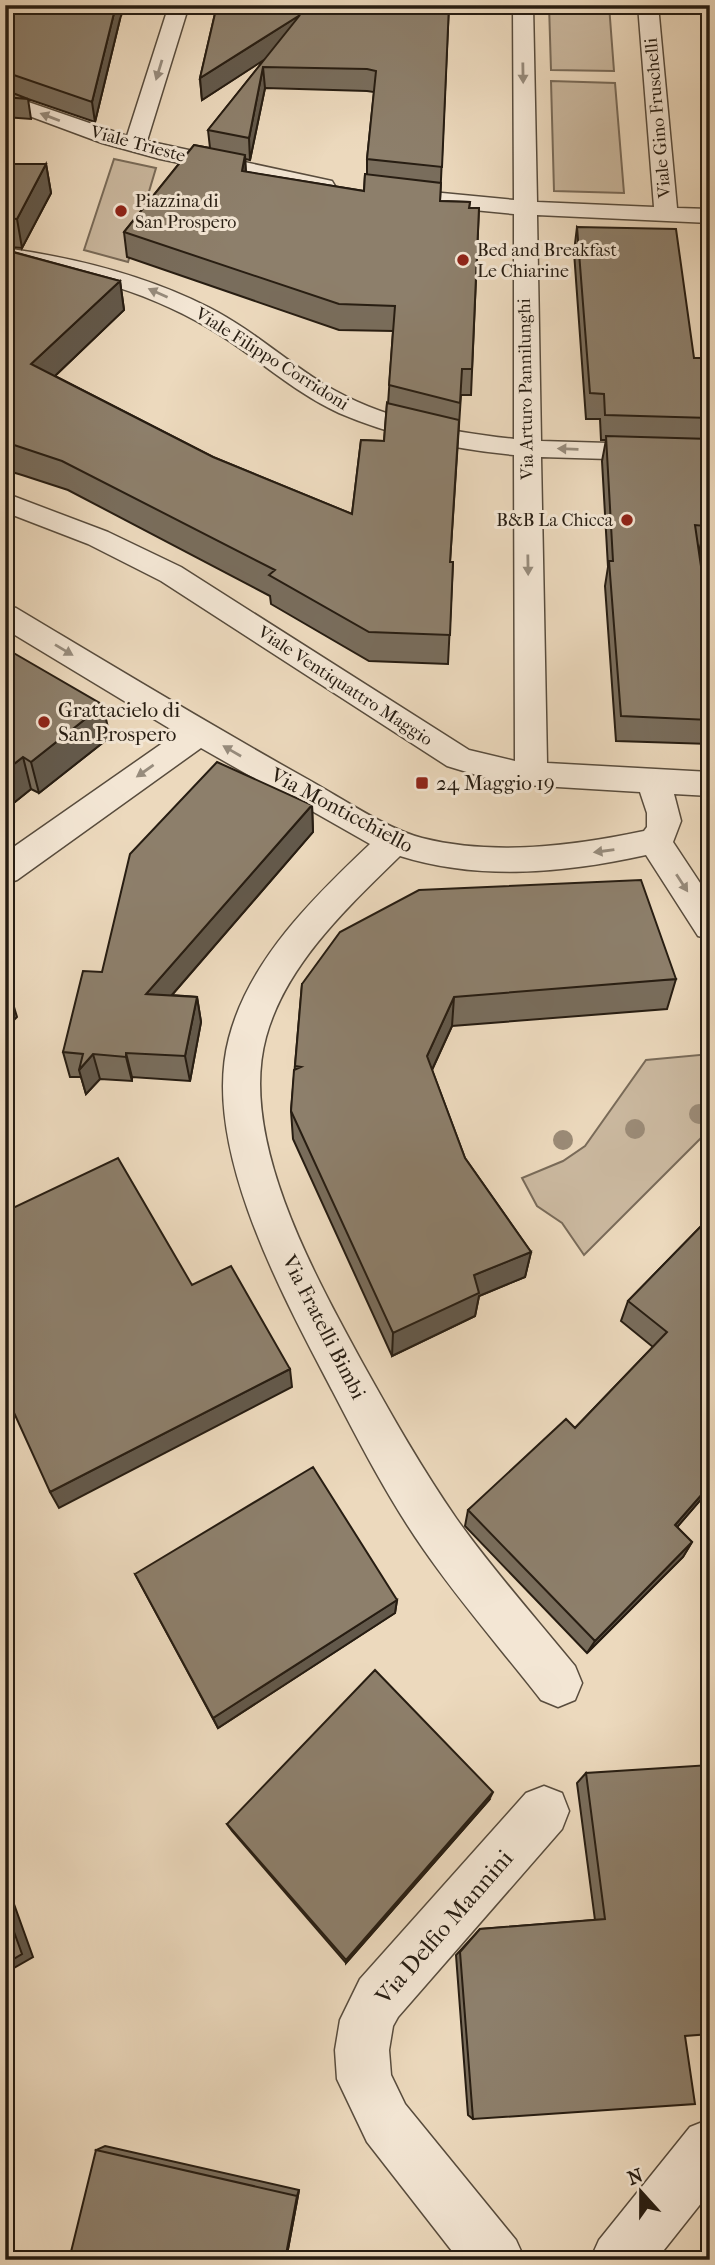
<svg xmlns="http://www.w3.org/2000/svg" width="715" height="2265" font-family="'IM FELL French Canon',serif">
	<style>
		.green { fill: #cbb9a0; stroke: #796b59; stroke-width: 2 }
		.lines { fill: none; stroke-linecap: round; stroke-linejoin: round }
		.street-casing { stroke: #584c3d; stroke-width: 3 }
		.street { fill: #f3e6d4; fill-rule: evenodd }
		.tree { fill: #9b8b77 }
		.wall { fill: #796d5c; stroke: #271d12; stroke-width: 2; fill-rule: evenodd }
		.shaded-wall { fill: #63594b; stroke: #271d12; stroke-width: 2 }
		.building { fill: #8d7f6b; stroke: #271d12; stroke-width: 2 }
		.oneway { fill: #978c7d }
		.poi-dot { fill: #8f2418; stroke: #f3e6d4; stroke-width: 2.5 }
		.labels { text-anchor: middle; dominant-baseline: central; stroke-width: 6; stroke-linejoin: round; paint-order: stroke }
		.far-street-label { font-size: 18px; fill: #271d12; stroke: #f3e6d4 }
		.far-poi-label { font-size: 18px; fill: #271d12; stroke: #f3e6d4; text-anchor: start }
		.poi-label { font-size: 21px; fill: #271d12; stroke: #f3e6d4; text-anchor: start }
		.street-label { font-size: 21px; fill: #271d12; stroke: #f3e6d4 }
		.near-street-label { font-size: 24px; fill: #271d12; stroke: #f3e6d4 }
	</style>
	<rect width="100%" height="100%" fill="#ecd9bd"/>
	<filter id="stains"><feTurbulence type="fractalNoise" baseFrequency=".00286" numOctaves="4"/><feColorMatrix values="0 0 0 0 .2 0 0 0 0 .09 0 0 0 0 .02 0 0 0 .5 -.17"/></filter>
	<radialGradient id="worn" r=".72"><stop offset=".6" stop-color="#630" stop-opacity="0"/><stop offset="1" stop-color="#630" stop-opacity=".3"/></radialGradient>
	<path class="green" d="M549,5H609L614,71L551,70Z
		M551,81L615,83L624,193L554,191Z
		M114,159L156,168L128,262L84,250Z
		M710,1054V1129L584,1255L562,1223L537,1206L522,1178L563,1161L585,1146L646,1060Z"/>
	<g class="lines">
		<g class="street-casing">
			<path id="street" d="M169,5H189L147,141L332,181L335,186L332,191L324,193L160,159L102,143L5,107V94L127,136Z
				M513,5H533L537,202L654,207L638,5H658L677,208L710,209V223L537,215L541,441L710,446V462L541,457L547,763L710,772V796L674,794L681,821L673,842L710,898V939L698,936L646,855C565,873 480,881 400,856C348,907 286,964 266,1037C238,1139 315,1276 363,1364C392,1416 422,1469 456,1518C492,1569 535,1617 575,1666L582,1683L575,1700L558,1707L541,1700C502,1650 460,1602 424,1550C389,1500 360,1444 332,1390C283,1296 200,1146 229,1038C249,960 314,897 370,844L201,748L17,880L5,884V853L177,733L5,629V605L16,608C113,666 210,725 309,780C343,799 385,828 422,838C493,856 573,846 644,831L647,827V813L640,792L506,784L447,766L161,581L88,544L5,512V493L108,532L181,567L469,750L515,761L514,455C454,449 395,437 339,413C295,393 260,360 220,335C154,293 81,273 5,262V248C76,258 145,275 210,308C251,329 286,361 325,385C382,419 449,432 514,439V214L390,202L382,200L379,195L382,190L390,188L514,200Z
				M544,1786L562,1793L569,1811L562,1829L398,2017L393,2026L389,2050L391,2075L405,2104L516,2240L525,2260H459L367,2142L337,2079L335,2050L340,2020L360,1979L526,1793Z
				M710,2119V2192L656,2260H590L599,2240L690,2127Z"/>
		</g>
		<use href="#street" class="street"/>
	</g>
	<g class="tree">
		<circle cx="699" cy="1114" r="10"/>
		<circle cx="635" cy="1129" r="10"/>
		<circle cx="563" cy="1140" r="10"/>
	</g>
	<path class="wall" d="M5,5L120,19L95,122L28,99L31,119L5,117Z
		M217,5H449L440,201L470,202L469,208H479L471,395H461L450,562H453L448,664L369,661L271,604L270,596L68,490L22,475L5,470V164H46L51,193L22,248L10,247V251L120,281L124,310L55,376L213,457L352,514L361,440L384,441L387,403L388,404L393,331L339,330L127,257L124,232L194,145L210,148L208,130L265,59L202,100L200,78ZM265,88L367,91L374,92L367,159V174H365L364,191L246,172L245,159L250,160Z
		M577,227L694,358H710V536H703L699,551L710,628V744L616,741L605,586L608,567L602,461L606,440H601L600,419H586L574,252Z
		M5,648L110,737L39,793L31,789L5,810Z
		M312,805L313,832L172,995L197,997L201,1022L190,1081L132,1077V1081L100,1079L86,1094L81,1077H70L63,1052L102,972Z
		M676,979L667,1009L452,1026L432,1070L465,1158L531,1252L525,1277L479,1296L475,1316L392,1356L293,1139L291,1111L302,984Z
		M710,1217V1489L677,1527L692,1542L683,1557L587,1653L465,1526L468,1510L575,1428L653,1347L621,1321L628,1301Z
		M135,1574L397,1600L395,1613L218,1728Z
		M710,1631V1677L703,1638Z
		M586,1773L685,2036L473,2119L468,2115L456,1955L480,1929L595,1920L577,1783Z
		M489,1800L346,1963L232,1831L227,1824Z
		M105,2146L299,2190L286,2260L96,2150Z"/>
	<path class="shaded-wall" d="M116,5H125L120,19L95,122L92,102Z
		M300,15L301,36L202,100L200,78Z
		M263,67L265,88L250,160L249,138Z
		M245,155L246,180L242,171Z
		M46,164L51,193L22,248L17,219Z
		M8,237L13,266L5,269V241Z
		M120,281L124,310L37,393L31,364Z
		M103,705L110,737L39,793L31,762Z
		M23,757L31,789L5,810V771Z
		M312,805L313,832L151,1019L146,994Z
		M11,997L17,1017L5,1029V1003Z
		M197,997L201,1022L190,1081L185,1056Z
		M454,997L452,1026L425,1085L427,1056Z
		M126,1053L132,1077V1081L126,1057Z
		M93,1054L100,1079L86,1094L79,1070Z
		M531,1252L525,1277L479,1296L475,1316L392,1356L393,1333L474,1275Z
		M290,1369L292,1387L59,1508L50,1492Z
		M710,1485V1489L666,1540L675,1525Z
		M692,1542L683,1557L587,1653L595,1641Z
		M397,1600L395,1613L218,1728L213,1718Z
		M493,1792L489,1800L346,1963V1960Z
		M5,1879L33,1957L5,1973Z
		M299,2190L286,2260H285L297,2196Z"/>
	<path class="building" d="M5,5H116L92,102L5,72Z
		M217,5H449L442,167L367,159L376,71L367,69L263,67L249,138L208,130L300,15L200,78Z
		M5,90L28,99L5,97Z
		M194,145L245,155L242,171L364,191L365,174L441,183L440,201L470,202L469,208H479L472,369H462L460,403L389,385L395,306L339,304L124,232Z
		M5,164H46L17,219L5,218Z
		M577,227L676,229L694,358H710V418L605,415L604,394L590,393Z
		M5,250L120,281L31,364L213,457L352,514L361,440L384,441L387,403L459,420L450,562H453L450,635L369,632L269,575L275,570L62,461L5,442Z
		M606,436L710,439V510H704L705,526L695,525L710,628V720L621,716L609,561H613Z
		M5,648L103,705L31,762L23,757L5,771Z
		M217,762L312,805L146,994L197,997L185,1056L126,1053V1057L93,1054L79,1070L83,1054L63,1052L83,971L102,972L130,854Z
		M641,880L676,979L454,997L427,1056L465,1158L531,1252L474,1275L479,1293L393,1333L291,1111L294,1070L301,1067L295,1066L302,984L340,932L419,890Z
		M5,994L11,997L5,1003Z
		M118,1158L192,1285L231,1266L290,1369L50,1492L5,1393V1197L11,1209Z
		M710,1217V1485L675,1525L692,1542L595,1641L468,1510L566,1419L575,1428L667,1332L628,1301Z
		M313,1467L397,1600L213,1718L135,1574Z
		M375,1670L493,1792L346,1960L227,1824Z
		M710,1765V2034L685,2036L695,2104L473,2119L460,1952L480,1929L605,1919L586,1773Z
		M5,1907L22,1954L5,1964Z
		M96,2150L297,2196L285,2260H69Z"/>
	<defs><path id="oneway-solid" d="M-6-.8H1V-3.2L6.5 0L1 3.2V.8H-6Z" transform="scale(1.75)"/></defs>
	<g class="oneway">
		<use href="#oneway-solid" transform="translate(159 70) rotate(107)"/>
		<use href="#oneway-solid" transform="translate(523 73) rotate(89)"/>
		<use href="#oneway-solid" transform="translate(50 117) rotate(-159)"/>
		<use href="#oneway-solid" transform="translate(158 293) rotate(-156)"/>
		<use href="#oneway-solid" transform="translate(568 449) rotate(-178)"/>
		<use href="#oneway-solid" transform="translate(528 565) rotate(89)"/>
		<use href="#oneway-solid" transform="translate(64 650) rotate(31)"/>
		<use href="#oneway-solid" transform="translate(232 751) rotate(-150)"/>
		<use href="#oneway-solid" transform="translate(145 771) rotate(145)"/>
		<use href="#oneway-solid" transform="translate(604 851) rotate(172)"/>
		<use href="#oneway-solid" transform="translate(682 883) rotate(57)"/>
	</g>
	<g class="poi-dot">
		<circle cx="121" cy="211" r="7"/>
		<circle cx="463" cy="260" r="7"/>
		<circle cx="627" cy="520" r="7"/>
		<circle cx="44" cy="722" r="7"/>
		<rect x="415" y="776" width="14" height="14" rx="3.5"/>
	</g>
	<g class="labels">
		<g class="far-street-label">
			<text transform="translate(658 118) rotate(-95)">Viale Gino Fruschelli</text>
			<text transform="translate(138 144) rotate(15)">Viale Trieste</text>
			<text transform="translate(272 359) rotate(32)">Viale Filippo Corridoni</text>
			<text transform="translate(526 389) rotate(-91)">Via Arturo Pannilunghi</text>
			<text transform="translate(345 686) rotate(33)">Viale Ventiquattro Maggio</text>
		</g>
		<g class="far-poi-label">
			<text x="135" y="201">Piazzina di<tspan x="135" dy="21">San Prospero</tspan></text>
			<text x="477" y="250">Bed and Breakfast<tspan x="477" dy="21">Le Chiarine</tspan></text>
			<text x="613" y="520" text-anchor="end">B&amp;B La Chicca</text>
		</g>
		<g class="poi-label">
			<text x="58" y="710">Grattacielo di<tspan x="58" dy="24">San Prospero</tspan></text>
			<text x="436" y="783">24 Maggio 19</text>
		</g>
		<g class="street-label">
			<text transform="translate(342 810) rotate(28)">Via Monticchiello</text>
			<text transform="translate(324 1327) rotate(63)">Via Fratelli Bimbi</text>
		</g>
		<g class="near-street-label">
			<text transform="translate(444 1927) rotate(-49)">Via Delfio Mannini</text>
		</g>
	</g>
	<rect width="715" height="2265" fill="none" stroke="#ecd9bd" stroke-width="28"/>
	<rect x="7" y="7" width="701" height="2251" fill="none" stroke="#271d12" stroke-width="3.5"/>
	<rect x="14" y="14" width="687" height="2237" fill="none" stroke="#271d12" stroke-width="2"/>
	<g transform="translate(641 2192) rotate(339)" stroke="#f3e6d4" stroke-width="5" paint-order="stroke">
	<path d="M0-5L12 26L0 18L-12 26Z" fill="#271d12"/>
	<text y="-10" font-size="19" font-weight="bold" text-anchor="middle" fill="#271d12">N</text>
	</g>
	<rect width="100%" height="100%" filter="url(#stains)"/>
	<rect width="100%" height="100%" fill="url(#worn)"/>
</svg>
